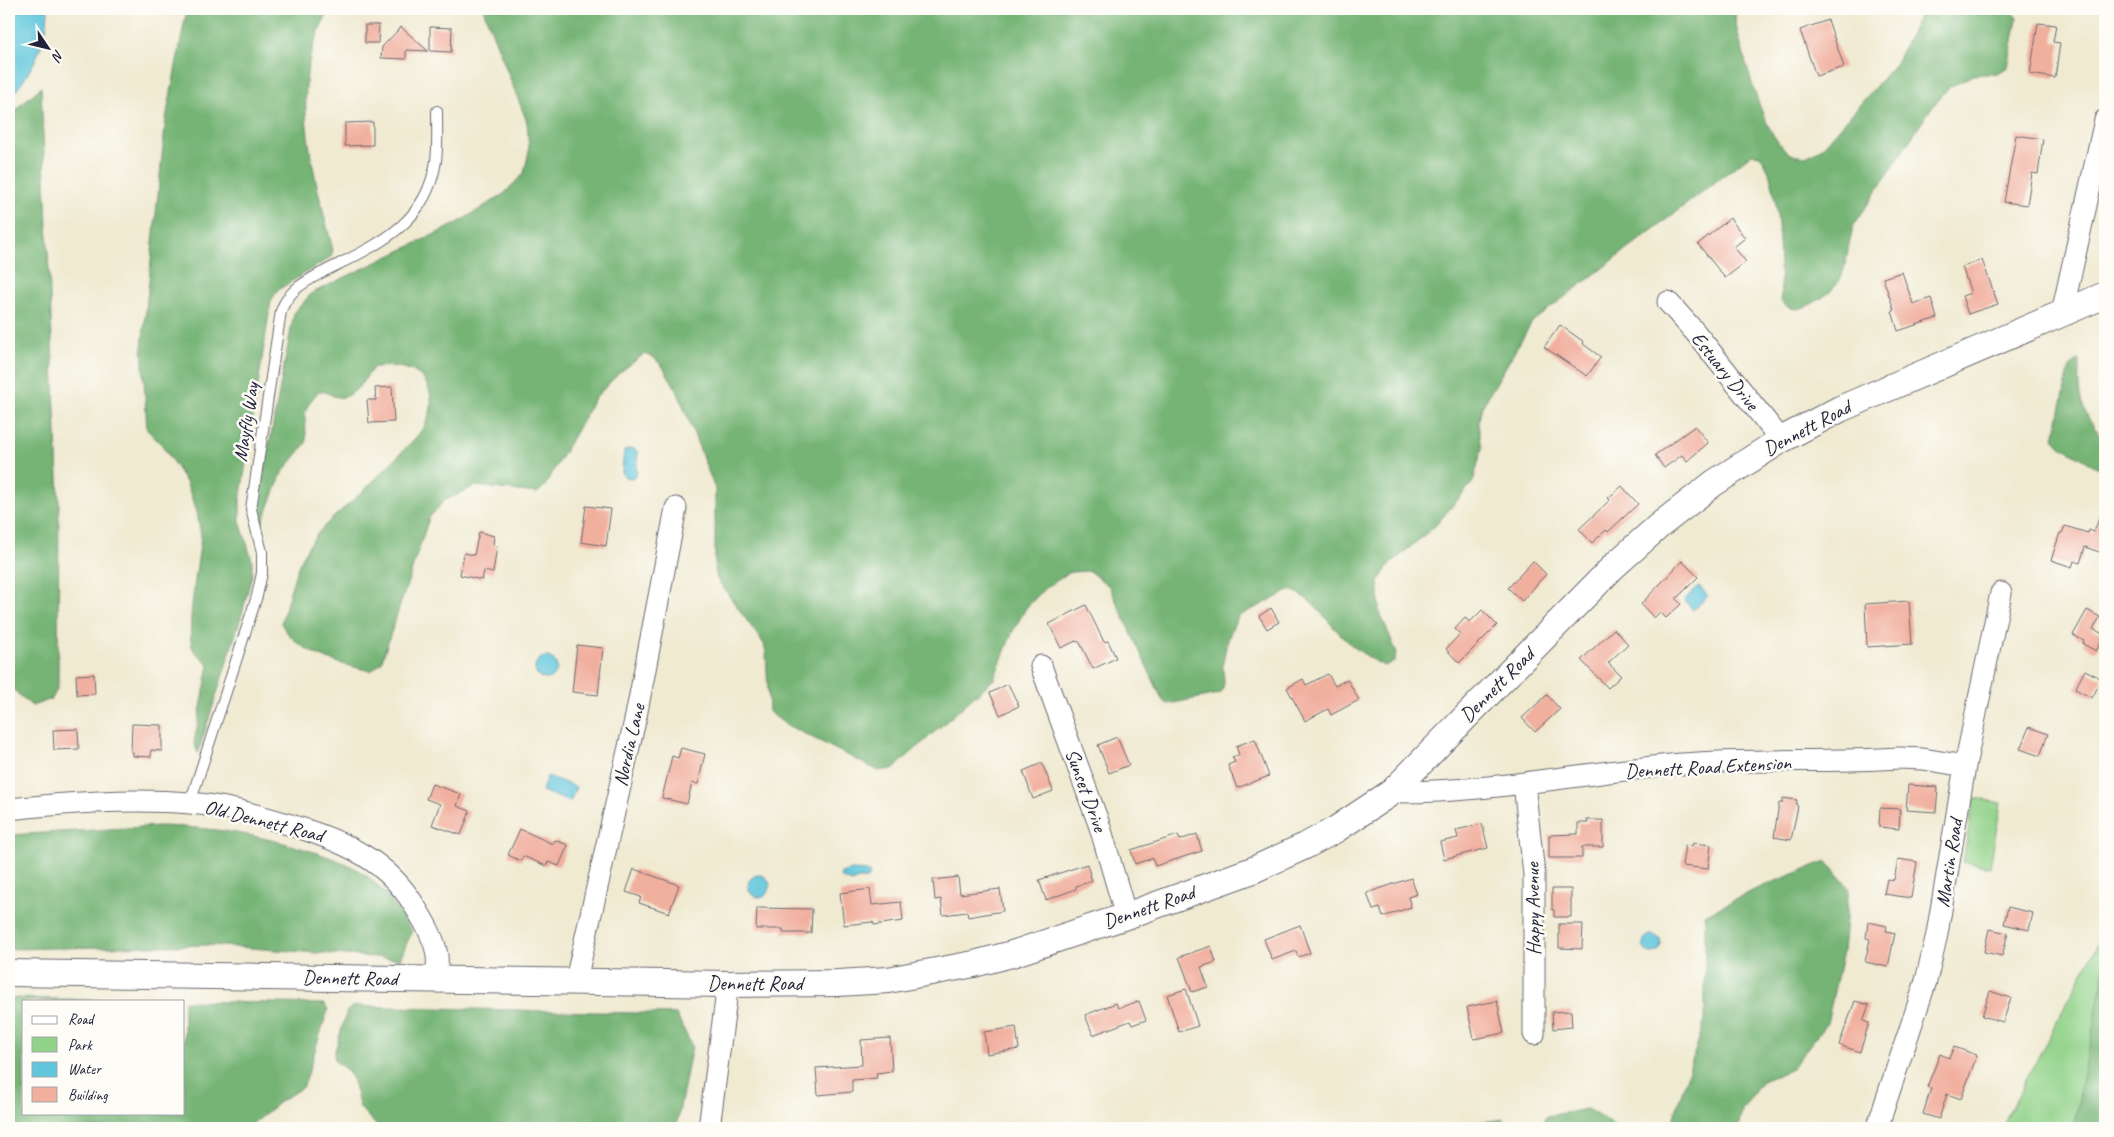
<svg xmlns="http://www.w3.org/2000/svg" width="2114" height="1137" font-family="Caveat,sans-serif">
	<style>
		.green { fill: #91d289; stroke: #5a7a62 }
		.forest { fill: #74b475; stroke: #4b6b58 }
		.water { fill: #61c7dd; stroke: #42748c }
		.building { fill: #f1af9e }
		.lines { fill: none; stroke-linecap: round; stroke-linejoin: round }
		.service-casing { stroke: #6a6870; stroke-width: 12 }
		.minor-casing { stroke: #6a6870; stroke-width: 23 }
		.tertiary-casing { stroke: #6a6870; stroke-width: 28 }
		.service { stroke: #fff; stroke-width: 10 }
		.minor { stroke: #fff; stroke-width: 21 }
		.tertiary { stroke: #fff; stroke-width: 26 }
		.labels { text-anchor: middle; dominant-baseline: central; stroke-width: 5; stroke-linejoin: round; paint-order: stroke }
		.street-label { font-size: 20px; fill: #22223b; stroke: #fdfcf7 }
	</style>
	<rect width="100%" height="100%" fill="#fdfcf7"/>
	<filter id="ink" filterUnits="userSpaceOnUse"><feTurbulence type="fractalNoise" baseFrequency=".02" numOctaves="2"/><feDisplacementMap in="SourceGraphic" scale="10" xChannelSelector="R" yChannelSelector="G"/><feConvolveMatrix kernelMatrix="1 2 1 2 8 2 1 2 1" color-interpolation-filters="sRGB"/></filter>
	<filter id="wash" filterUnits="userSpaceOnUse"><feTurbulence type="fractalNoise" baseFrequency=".0096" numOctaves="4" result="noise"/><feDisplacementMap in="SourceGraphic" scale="20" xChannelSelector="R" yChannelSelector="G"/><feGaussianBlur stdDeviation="1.12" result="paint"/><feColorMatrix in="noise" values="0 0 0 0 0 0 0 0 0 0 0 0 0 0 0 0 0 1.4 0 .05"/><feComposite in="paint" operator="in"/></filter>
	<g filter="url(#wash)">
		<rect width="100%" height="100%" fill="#f0ead1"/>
		<path class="green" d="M1974,798L2001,803L1990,867L1963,862Z
			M2105,930V1128H2001Z"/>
		<path class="forest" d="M187,9H329C324,22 317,34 313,47C293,108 318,190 333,250L331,257L278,290L271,301L240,502V521L252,560V575L242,614L198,753L194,743L209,665C205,659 196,654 193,649C185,631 199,559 201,536L197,512L186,482L162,445L147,430L142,347L166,118Z
			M483,9H1736L1735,22C1744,54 1761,133 1788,152C1793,156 1800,156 1806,157L1822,148L1896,63L1923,9H2003L2014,13L2017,19L2008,67L1998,73L1973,75L1948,88L1932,107L1854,225C1841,264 1853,284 1809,305C1798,311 1788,310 1781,301C1779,265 1782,182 1760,155L1752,154L1532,322L1482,407L1478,424L1482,448L1473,482L1435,526L1388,566L1379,581V610L1396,651L1395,661L1384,666C1370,658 1354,649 1343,637C1326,621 1313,598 1291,590L1239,616C1231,626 1224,651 1223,664C1222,677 1228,683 1219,694L1168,704L1163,701L1109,586L1089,571L1070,572L1044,589L1026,608L1012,633L994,679L893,769L879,771L785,724L769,712L766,652L764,644L717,579L715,568V489L677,390L663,367L653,357L644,354L619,373L595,398L545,486L537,493L475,486L444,501L429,518L381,663L371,671C340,664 297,654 281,623C289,598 294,569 308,547C321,525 343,510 361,493C374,481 386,467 399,455C408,445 420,435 426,423C433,410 433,394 426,383C415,365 393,366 374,367C365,377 354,400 338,397C331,396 326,391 319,391C298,414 307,416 306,443L282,473L262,524L257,510L294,313L312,293L456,224L505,193L524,173L529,151L527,122Z
			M41,87L59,500L58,687L52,699L32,706L9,686V324L14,202L9,204V115Z
			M2079,360C2079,371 2078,384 2080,396C2083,410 2094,431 2105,440V472L2061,446L2054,438L2070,366Z
			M160,826C212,827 261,835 311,851C332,858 355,865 372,880C389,895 400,914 412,931L400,959L209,945L9,949V835Z
			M1826,861L1849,888L1843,951L1827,1023L1790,1070L1762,1081L1742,1110L1738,1128H1668L1673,1120L1705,1020V915L1756,889Z
			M2105,967V1128H2073Z
			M9,998L158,1001H24V1113H184V1001L324,1004L328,1009L304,1086L281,1101L247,1128H9Z
			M353,1006L676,1014L692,1046L676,1128H379L360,1108L353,1081L348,1071L335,1061L334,1054L347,1011Z
			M1587,1109L1619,1128H1541L1547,1116Z
			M1504,1119V1128H1436Z"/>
		<path class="water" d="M9,9H48C48,43 30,74 9,100Z
			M628,449H634L638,452L636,475L632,478L625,477L622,472L624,451Z
			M1699,586L1708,596L1693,610L1684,600Z
			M535 668a11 11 0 1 1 22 0a11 11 0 1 1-22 0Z
			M547,776L576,787L570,802L542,791Z
			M851,870L868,871L870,876L867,879H858L852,882L840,877L841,873Z
			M748 886a11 11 0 1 1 22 0a11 11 0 1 1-22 0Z
			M1643 944a9 9 0 1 1 18 0a9 9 0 1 1-18 0Z"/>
		<g id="blocks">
			<path class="building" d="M1828,20L1844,67L1816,76L1800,30Z
				M2038,23L2056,25L2053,42L2060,43L2055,78L2030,74Z
				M365,25H379L378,43H365Z
				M401,27L428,51L406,50V59L381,58L382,47Z
				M430,27L452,28L451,52L430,51Z
				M373,122V145L345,146V123Z
				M2016,135L2043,139L2038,174L2032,173L2027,205L2004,202Z
				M1730,218L1745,238L1734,247L1746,262L1725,278L1698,244Z
				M1982,260L1998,304L1968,314L1962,296L1971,293L1962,267Z
				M1902,272L1913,304L1931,298L1937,318L1898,331L1892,311L1894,310L1883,278Z
				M1560,325L1584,342L1583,344L1601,357L1587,376L1544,347Z
				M392,387L394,422L369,423L367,400H376L375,388Z
				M1695,426L1708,443L1687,461L1682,455L1664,468L1655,455Z
				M1622,486L1638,504L1608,532L1606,530L1592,543L1579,529L1610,500L1608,498Z
				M586,506L611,509L606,546L581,542Z
				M2103,507L2105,508V554L2085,547L2080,563L2074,561L2072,567L2051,560L2060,533H2062L2065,526L2088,533L2089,530L2094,532Z
				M479,532L494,536L493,545L497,546L493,573L484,571L482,580L460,575L464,553L474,555Z
				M1533,561L1546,574L1522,601L1508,588Z
				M1682,561L1698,577L1676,599L1681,604L1666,618L1660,612L1654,618L1641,604Z
				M1909,601L1912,644L1867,647L1865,604Z
				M1086,605L1104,642L1108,641L1116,658L1093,669L1079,641L1077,642L1076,641L1061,648L1049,624Z
				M1271,608L1279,622L1267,629L1259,616Z
				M1482,610L1497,625L1459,663L1446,649L1460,634L1455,629L1465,618L1470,622Z
				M2087,610L2100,617L2093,629L2105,635L2096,651L2083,644L2084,641L2073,635Z
				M1614,629L1628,644L1608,663L1621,676L1608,688L1581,660Z
				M577,645L603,648L598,695L572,692Z
				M2085,670L2102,679L2092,698L2075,689Z
				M94,674L95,694L77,695L76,675Z
				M1328,674L1335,686L1347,679L1359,700L1331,715L1328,709L1305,721L1287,688L1303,679L1306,685Z
				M1008,684L1019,706L1000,715L990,693Z
				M1547,695L1560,709L1535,732L1522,718Z
				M132,724L162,725V751L151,750V757L133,756V752H131Z
				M2029,727L2048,734L2040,756L2020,749Z
				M78,729L79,749L54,750L53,730Z
				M1117,737L1129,765L1109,773L1098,745Z
				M1255,739L1269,776L1237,788L1228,765L1235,762L1232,757L1239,755L1236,746Z
				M681,748L705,754L698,784L692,783L687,804L662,798L672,756L678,758Z
				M1042,763L1053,791L1033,799L1023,771Z
				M432,784L461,794L457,806L470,811L461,835L432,825L440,804L426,799Z
				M1908,785L1938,787L1936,812L1906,810Z
				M1783,798L1797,800L1796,805L1798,806L1791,840L1774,837L1779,803H1782Z
				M1880,808L1900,809L1899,829L1879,827Z
				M1587,820H1603V847H1582V858H1549V835L1578,834V823H1588Z
				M1482,824L1488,848L1444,859L1440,842L1458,838L1456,830Z
				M520,829L553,844L555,840L568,845L559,866L548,862L546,866L523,856L521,861L508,855Z
				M1197,834L1202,851L1155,866L1152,858L1135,864L1131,850L1178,835L1180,840Z
				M1693,843L1711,845L1708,869L1682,866L1685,845L1692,846Z
				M1898,859L1917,862L1911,898L1884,894L1887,879L1894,880Z
				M1087,864L1092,881L1076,886V889L1046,900L1039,880Z
				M634,869L679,885L669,913L639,903L641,897L626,892Z
				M958,877L960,894L1000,889L1003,911L968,917L967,912L943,915L941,899L935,900L933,880Z
				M1411,878L1417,894L1408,897L1411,907L1383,917L1380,908L1373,910L1367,893Z
				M870,889L872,905L901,902L903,921L874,925L873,922L844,925L840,893Z
				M1552,889H1571V917H1554V910H1552Z
				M2008,907L2033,913L2029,930L2004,924Z
				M757,908L812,909L811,933H783V929H756Z
				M1868,922L1887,926L1886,931L1895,933L1888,967L1865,962L1870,939L1866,938Z
				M1559,924H1583L1582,949L1559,948Z
				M1300,925L1310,953L1298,957L1296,951L1272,960L1264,939Z
				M1989,929L2008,933L2002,956L1984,952Z
				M1211,946L1216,962L1201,967L1208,987L1192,992L1179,957Z
				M1186,989L1198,1026L1179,1032L1167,995Z
				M1990,991L2011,998L2003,1022L1982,1016Z
				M1139,1001L1146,1020L1132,1025L1130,1021L1093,1035L1085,1015L1116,1003L1118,1008Z
				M1497,1001L1504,1033L1474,1039L1467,1007Z
				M1855,1001L1869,1005L1863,1021L1869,1023L1860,1052L1839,1045Z
				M1571,1011L1572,1027L1553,1029L1552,1012Z
				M1016,1027L1019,1049L987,1054L984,1032Z
				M890,1038L892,1071L876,1073L877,1078L852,1080V1092L818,1095L816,1068L862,1065L861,1040Z
				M1954,1047L1977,1055L1961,1099L1947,1094L1939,1119L1923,1114L1931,1088L1927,1087L1940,1054L1949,1058Z"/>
		</g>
	</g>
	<g filter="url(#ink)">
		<use href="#blocks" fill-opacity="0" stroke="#6a6870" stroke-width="1"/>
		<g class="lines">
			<g class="service-casing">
				<path id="service" d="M190,803L257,596L262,573V552L251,509L281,311C288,291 303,283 321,273C374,246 426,227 436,161C438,144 437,127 437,111"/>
			</g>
			<g class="minor-casing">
				<path id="minor" d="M1668,302L1695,332L1781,440
					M2062,313L2105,120
					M1041,666L1100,827L1126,916
					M1524,784L1534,874V1034
					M1392,792C1490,793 1585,772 1682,764C1754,758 1827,763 1899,758L1923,759L1965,766
					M9,809C69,803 130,798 190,803C227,806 263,816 297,827C345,842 387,861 414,905C423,920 435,938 437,956C438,964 437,972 436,979
					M576,980L636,716L676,508
					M709,1128L728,984
					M1877,1128L1926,981L1937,934L1965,766L2001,593"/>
			</g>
			<g class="tertiary-casing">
				<path id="tertiary" d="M9,973L728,984L838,983L888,980L974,964L1012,954L1126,916L1253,870L1305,846L1335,830L1392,792L1615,565L1660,525L1714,483L1781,440L1840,409L2105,295"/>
			</g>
			<use href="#service" class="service"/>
			<use href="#minor" class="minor"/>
			<use href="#tertiary" class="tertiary"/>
		</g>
	</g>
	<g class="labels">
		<g class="street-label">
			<text transform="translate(1725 371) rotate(51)">Estuary Drive</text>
			<text transform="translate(246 422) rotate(-81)">Mayfly Way</text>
			<text transform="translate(1807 428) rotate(-28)">Dennett Road</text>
			<text transform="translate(1497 685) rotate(-45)">Dennett Road</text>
			<text transform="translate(629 745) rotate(-77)">Nordia Lane</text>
			<text transform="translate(1708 767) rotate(-3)">Dennett Road Extension</text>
			<text transform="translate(1086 790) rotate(70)">Sunset Drive</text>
			<text transform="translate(264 821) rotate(14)">Old Dennett Road</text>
			<text transform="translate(1949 863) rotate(-81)">Martin Road</text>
			<text transform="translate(1149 907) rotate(-19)">Dennett Road</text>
			<text transform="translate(1533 909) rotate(-91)">Happy Avenue</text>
			<text transform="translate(350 978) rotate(1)">Dennett Road</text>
			<text x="755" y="983">Dennett Road</text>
		</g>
	</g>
	<rect width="2114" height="1137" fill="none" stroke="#fdfcf7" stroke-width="30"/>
	<rect x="22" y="1000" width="162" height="115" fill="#fdfcf7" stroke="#a5a5ac"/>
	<rect x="32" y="1016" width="25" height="8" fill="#ffffff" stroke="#a5a5ac"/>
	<text x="68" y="1024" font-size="15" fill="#22223b">Road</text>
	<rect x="32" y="1037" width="25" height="15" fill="#91d289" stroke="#a5a5ac"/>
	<text x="68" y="1050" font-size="15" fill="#22223b">Park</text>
	<rect x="32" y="1062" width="25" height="15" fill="#61c7dd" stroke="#a5a5ac"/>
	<text x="68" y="1074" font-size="15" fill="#22223b">Water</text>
	<rect x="32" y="1087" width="25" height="15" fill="#f1af9e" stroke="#a5a5ac"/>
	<text x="68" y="1100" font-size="15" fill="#22223b">Building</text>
	<g transform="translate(48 48) rotate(125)" stroke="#fdfcf7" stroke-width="4" paint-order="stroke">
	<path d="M0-4L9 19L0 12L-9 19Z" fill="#22223b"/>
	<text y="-8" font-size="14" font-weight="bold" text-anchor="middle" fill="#22223b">N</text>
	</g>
</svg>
